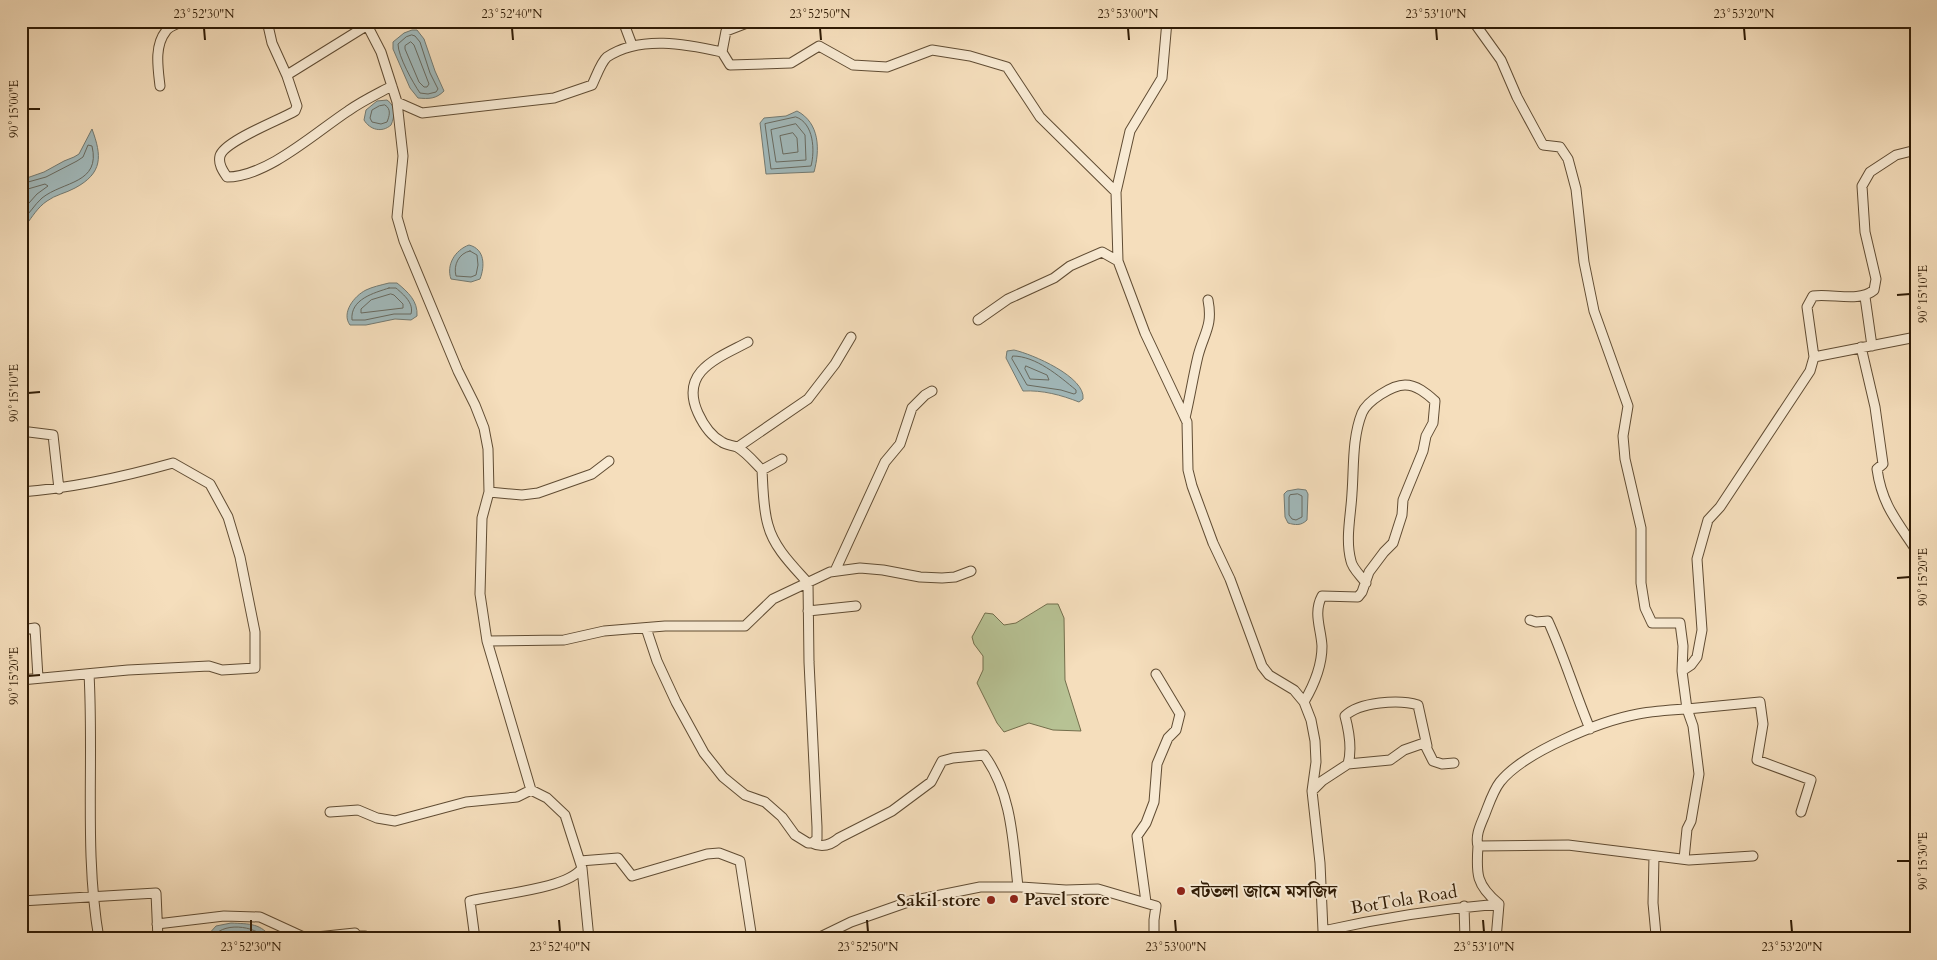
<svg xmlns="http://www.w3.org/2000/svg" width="1937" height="960" font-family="Cardo,'Noto Serif Bengali',serif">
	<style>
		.green { fill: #b7c294; stroke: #736e4c }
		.water { fill: #a1b9bb; stroke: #737a72 }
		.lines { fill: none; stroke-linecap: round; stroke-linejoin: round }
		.shore { stroke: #686a60; stroke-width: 1 }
		.minor-casing { stroke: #604c33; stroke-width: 11 }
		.minor { stroke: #f8ead3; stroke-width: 9 }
		.ticks { fill: none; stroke: #2f1b05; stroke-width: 2 }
		.poi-dot { fill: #8f2418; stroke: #f8ead3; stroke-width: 2 }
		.labels { text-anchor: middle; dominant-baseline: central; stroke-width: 4; stroke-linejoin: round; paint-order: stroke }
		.poi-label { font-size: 18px; font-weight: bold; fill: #2f1b05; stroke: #f8ead3; text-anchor: start }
		.street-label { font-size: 18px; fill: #2f1b05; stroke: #f8ead3 }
		.neatline { fill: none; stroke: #2f1b05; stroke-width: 2 }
		.ticks-label { font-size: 12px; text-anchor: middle; fill: #2f1b05 }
	</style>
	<rect width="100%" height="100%" fill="#f5debc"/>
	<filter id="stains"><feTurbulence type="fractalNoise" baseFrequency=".004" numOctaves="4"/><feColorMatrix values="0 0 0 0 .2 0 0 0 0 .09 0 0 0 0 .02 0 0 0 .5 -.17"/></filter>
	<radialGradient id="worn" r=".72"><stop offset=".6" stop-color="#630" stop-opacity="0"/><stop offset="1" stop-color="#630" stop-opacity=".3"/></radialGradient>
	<path class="green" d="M1047,604H1058L1064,618L1065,680L1081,731L1053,730L1029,723L1004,732L997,723L977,683L983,670V656L974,644L972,637L985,613L993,614L1004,625L1016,623Z"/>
	<path class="water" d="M412,30H417L424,39L435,71L444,91C436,99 429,99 418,98L410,88L393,49V42L404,33Z
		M387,100C396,106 395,116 391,125C382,133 370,130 364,120L366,110L377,101Z
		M797,111C820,123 820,150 814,172L766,174L760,123L764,118L786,116Z
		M92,129C102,156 103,173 75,188C66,193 55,195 47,201C38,207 32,217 26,225L21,226V180L44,172L64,161L74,157L79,154Z
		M469,245C485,249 485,266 480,279L471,282L451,279C446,265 455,250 469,245Z
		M389,283H397C408,292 418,301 417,316L411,320L395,319L366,325H350C341,313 354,296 366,290C372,287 381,285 389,283Z
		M1014,350C1032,354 1086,377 1083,399L1079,402C1061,395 1043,390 1023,391L1006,358L1007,351Z
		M1298,489L1306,490L1308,494L1307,520C1301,526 1295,525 1288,523L1285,517L1284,494L1287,491Z
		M231,923C250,924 261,923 272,939H208L207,936L216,926Z"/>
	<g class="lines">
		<path class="shore" d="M412,35L415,36L420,42L430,73L438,89L436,92L428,94L420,93C413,83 398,56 398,44L406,37Z
			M411,42L414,45L429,84L427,87H424L419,82L405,49V46Z
			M385,105C392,109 389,117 387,122L381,124L372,122L370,118L372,110L379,106Z
			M796,117C814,123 815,151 811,166L771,169L765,124Z
			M796,124L805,135L806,160L776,162L771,130Z
			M793,133L797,138L798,152L783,154L780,136Z
			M21,184L46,177L77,161L83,157L88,145L92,146C101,184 63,181 42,198C34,205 29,215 21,221
			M21,191L45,184L48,186L37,194L21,212
			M470,251L477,255L478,265L476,275L471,277L456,276C453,265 459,253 470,251Z
			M389,288H396C404,295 414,303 411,314H394L365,320H352C350,299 374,293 389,288Z
			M391,294L394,295L403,304V308L361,313V309L371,300Z
			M1013,356C1036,356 1059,376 1076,390V393L1074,394L1061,390L1027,385L1012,359Z
			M1026,366L1047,375L1049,380L1030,379L1025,369Z
			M1298,494L1302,496V517L1296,520L1292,519L1289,515V497L1290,495Z
			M212,939C220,921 256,925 266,939"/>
		<g class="minor-casing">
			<path id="minor" d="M267,21L272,43L287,76L297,106L295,111C280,120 224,141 220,156C218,164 223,171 227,177C267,177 316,132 348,111C362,101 377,94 392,86
				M623,21L632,45
				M1167,21L1162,78L1130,131L1116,192L1118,261L1145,333L1187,422L1188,470L1192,486L1213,543L1230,579L1262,666L1269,675L1294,690L1304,702L1311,720L1315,741L1316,762L1312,791L1320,863L1323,931
				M1473,21L1501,60L1517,97L1543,145L1560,147L1568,159L1576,189L1584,262L1594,311L1628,406L1623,436L1625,459L1641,528V583L1645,608L1652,623H1680L1683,646L1682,671L1687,709L1760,702L1763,724L1757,760L1811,780L1801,812
				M722,52L726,31L752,21
				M287,75L366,26
				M160,86C158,68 154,46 166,31C169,26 178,24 183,21
				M397,102L422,113L554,98L592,85C596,77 601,62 607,57C640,35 686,44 722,52L730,65L791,63L819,46L853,65L887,67L932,50L970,56L1007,67L1040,117L1116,192
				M1865,297L1872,346
				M978,320L1008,299L1054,278L1070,266L1102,252L1118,261
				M748,342C718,358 679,371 698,413C703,424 711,436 722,442C726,445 732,445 737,447C746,452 755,463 762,470
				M1861,347L1875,407L1883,464L1877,469C1882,505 1897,521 1916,550
				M1814,357L1916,337
				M1185,418C1190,397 1193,377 1198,356C1204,333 1213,326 1208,300
				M21,431L53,435L59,489
				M738,447L808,399L835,364L851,337
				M21,492C73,488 123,477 173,463L210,484L228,517L240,557L255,632V668L222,670L209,666L128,670L21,680
				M489,492L522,495L538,493L592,474L609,461
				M835,571L885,462L900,444L912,408L925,395L932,391
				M808,611L856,606
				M1530,620L1536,622L1548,621C1564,656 1575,693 1590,729
				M646,628L657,661L676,702L704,753L723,777L745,795L765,802L782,817L795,835L808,843H812L817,839V827L809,662L808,583C793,566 774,548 768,525C763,508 763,488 762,470L782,459
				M21,630L35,628L38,678
				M487,641L564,640L604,631L665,626H745L773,599L830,572L860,568L883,570L920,577L942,578L955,577L971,571
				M1682,671L1691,665L1697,657L1702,630L1697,559L1708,520L1720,507L1810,371L1814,357L1807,307L1813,296C1832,293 1859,303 1874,290L1876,279L1865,232L1862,186L1870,172L1896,155L1916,150
				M89,674C94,762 84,852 99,939
				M1304,702C1314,685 1322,666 1322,646C1321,628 1313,613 1322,596L1358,597L1362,592L1369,572L1384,552L1393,543L1402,515L1403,500L1423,451L1426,436L1433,423L1435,401C1427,394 1417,385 1405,385C1392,385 1367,401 1362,413C1352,438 1354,467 1352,493C1351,515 1345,539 1351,561C1352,568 1361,576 1366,583
				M1348,764L1390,760L1404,750L1424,743L1433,761L1442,764L1454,763
				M1312,791L1322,781L1348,764C1352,750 1349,731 1345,716C1359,702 1399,699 1418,705L1427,746
				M330,812L358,810L377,818L395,821L466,802L517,797L531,790L487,641L480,594L482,518L489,492L488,449L484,428L475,405L458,371L404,241L397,217L403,156L397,102L381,52L365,21
				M812,843C822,848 831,845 839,838L892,811L931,782L942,761L953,758L984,755C1012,793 1013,842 1018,887
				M1478,846C1475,835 1481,824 1485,814C1489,804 1493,791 1500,782C1524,752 1600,721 1638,714C1654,711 1671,710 1687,709L1693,726L1699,774L1691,821L1687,829L1684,859
				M1654,856L1653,903L1656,935L1660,939
				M580,861L618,858L632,876L707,854L719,853L740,861L752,939
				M582,868L589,939
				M21,901L156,893L158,939
				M1146,902L1137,836L1146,823L1154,802L1157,764L1168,738L1176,730L1180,714L1156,674
				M1499,904C1476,885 1476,874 1478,846L1568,845L1689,860L1753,856
				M1464,906L1465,939
				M157,924L224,916L260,917L308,939
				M21,927L26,939
				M307,938L355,933V936H365L366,939
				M475,939L470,901C497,894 568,889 582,868L565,815L547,798L531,790
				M816,939L851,922L911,901L980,887H1021L1066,890L1098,889L1156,906L1154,920V939
				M1323,939V931C1381,918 1440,909 1499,904
				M1496,939L1499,904"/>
		</g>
		<use href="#minor" class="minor"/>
	</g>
	<path class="ticks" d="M204,28L205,40M512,28L513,40M820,28L821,40M1128,28L1129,40M1436,28L1437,40M1744,28L1745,40M28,109H40M1897,295L1910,294M28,393L40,392M1897,578L1910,577M28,676L40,675M1897,861H1910M251,920V932M559,920L560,932M867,920L868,932M1175,920L1176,932M1483,920L1484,932M1791,920L1792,932"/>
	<g class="poi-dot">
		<circle cx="1181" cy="891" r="5"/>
		<circle cx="1014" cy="899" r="5"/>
		<circle cx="991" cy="900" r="5"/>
	</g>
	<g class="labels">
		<g class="poi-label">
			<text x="1191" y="891">বটতলা জামে মসজিদ</text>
			<text x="1024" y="899">Pavel store</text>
			<text x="981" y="900" text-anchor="end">Sakil store</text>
		</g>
		<g class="street-label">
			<text transform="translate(1404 900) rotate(-9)">BotTola Road</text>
		</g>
	</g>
	<rect width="1937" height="960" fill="none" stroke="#f5debc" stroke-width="55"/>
	<rect x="28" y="28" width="1882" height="904" class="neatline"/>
	<g class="ticks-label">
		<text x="204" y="18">23°52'30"N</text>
		<text x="512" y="18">23°52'40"N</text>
		<text x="820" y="18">23°52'50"N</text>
		<text x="1128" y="18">23°53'00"N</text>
		<text x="1436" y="18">23°53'10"N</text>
		<text x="1744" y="18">23°53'20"N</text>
		<text transform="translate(14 109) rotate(-90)" y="4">90°15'00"E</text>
		<text transform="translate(1923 294) rotate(-90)" y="4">90°15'10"E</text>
		<text transform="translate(14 393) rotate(-90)" y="4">90°15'10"E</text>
		<text transform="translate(1923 577) rotate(-90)" y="4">90°15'20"E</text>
		<text transform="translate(14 676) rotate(-90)" y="4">90°15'20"E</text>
		<text transform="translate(1923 861) rotate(-90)" y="4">90°15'30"E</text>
		<text x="251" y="951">23°52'30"N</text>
		<text x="560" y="951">23°52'40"N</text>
		<text x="868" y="951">23°52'50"N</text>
		<text x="1176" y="951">23°53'00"N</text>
		<text x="1484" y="951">23°53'10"N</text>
		<text x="1792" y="951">23°53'20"N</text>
	</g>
	<rect width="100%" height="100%" filter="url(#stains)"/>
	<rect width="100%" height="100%" fill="url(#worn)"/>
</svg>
